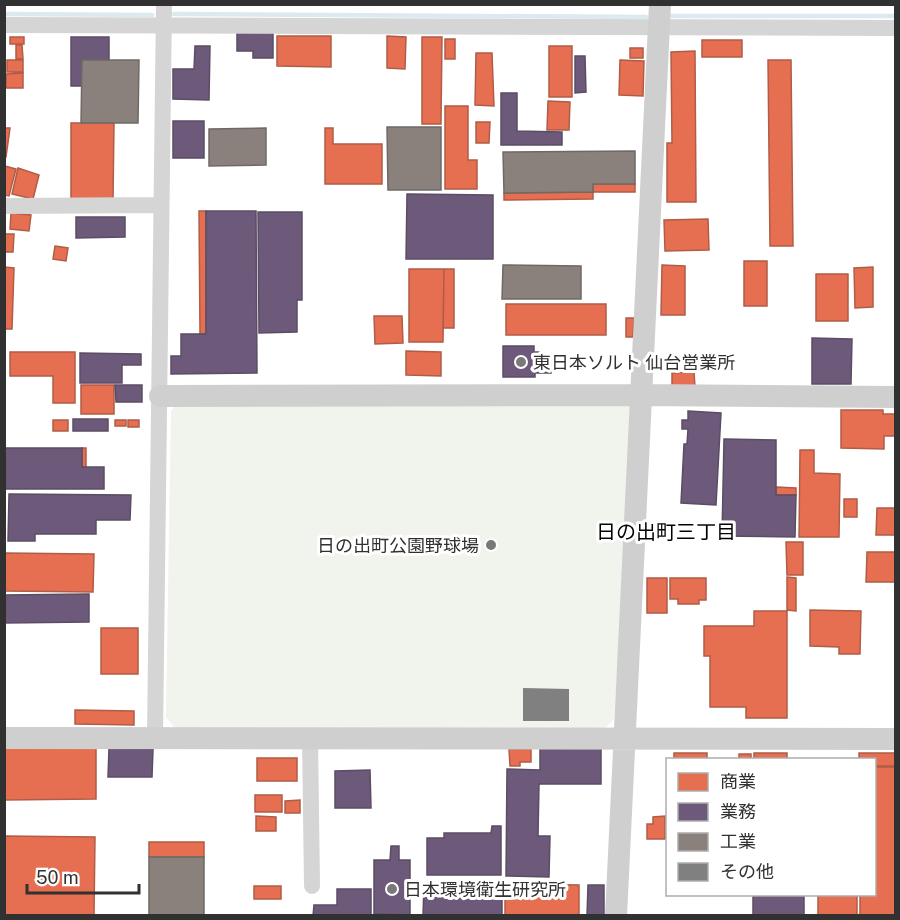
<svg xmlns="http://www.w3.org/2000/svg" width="900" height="920" font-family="'Public Sans','Noto Sans JP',sans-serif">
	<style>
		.green { fill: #f1f3ed }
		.shops { fill: #e76f51; stroke: #b05c47; stroke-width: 1.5 }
		.offices { fill: #6d597a; stroke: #5b4d64; stroke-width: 1.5 }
		.industry { fill: #8a817c; stroke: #6f6966; stroke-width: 1.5 }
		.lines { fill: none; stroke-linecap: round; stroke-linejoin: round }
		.stream { stroke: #dce9ee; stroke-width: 4.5 }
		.building { fill: #808080 }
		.street { stroke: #d5d5d5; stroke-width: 16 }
		.secondary { stroke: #cfcfcf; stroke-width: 22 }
		.poi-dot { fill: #797979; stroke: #fff; stroke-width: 2 }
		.labels { text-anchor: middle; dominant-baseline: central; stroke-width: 6; stroke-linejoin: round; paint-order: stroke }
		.poi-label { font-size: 18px; fill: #313131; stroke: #fff; text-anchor: start }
		.neighbourhood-label { font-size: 20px; fill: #000; stroke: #fff }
	</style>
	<rect width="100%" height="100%" fill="#fff"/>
	<path class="green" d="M623,402L634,410L614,719L604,729H175L166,717L171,411L178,403Z"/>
	<path class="shops" d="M277,36H331V67L277,66Z
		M387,36L406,37L405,69L387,68Z
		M10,37H24V44H10Z
		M422,37H442L441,124H422Z
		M445,39H455V59H445Z
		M702,40H742V57H702Z
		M16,45H22L23,59H16Z
		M549,46H572V97H549Z
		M630,48H643V58H630Z
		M695,51L696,202H667V143H672L671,52Z
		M476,53H492L494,106L475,105Z
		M7,60H23V72H7Z
		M620,60L644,61L643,96L619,95Z
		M768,60H791L793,246H770Z
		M23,73V88H6V74Z
		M548,101L570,102L569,130H547Z
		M445,106H468V160H477V189H445Z
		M476,122H490L489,143H476Z
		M71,123H114L113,202L71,201Z
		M4,128H10L6,157H4Z
		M325,128H333V144H382V184H325Z
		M4,164L5,166L16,169L9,196L4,195Z
		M18,168L39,175L33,199L12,194Z
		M593,184H635V192H593Z
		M593,192V199L504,200V193Z
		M199,211H206V334H200Z
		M11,213L31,215L29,231L10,229Z
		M708,219L709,250L665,251L664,220Z
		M4,234H14L13,252H4Z
		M55,246L68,248L66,261L53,259Z
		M744,261H767V306H744Z
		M662,265L685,266V315H661Z
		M4,267L14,268L12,329H4Z
		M873,267V307L855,308L854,268Z
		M409,269H444L443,342H409Z
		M444,269H454V328H443Z
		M816,274H848V321H816Z
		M506,304H606V335H506Z
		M374,316H402L403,343L375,344Z
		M626,318H634L633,337H626Z
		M406,351L441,352V376L406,375Z
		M10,352H75V403H53V376H10Z
		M694,372L695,387H672V373Z
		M81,385H114V414H81Z
		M841,410H883V414H896V436H884V449L841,448Z
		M53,420H68V431H53Z
		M115,420H126V426H115Z
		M128,420H139V427H128Z
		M82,448H86V467H82Z
		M800,450H814V473L840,474L839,537H799Z
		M776,487L796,488V495H776Z
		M844,499H857V517H844Z
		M877,508H896V535H876Z
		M786,542H803V575H787Z
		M867,552H896V582H866Z
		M4,553L94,554L93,592L4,591Z
		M787,577L796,578V611L787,610Z
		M647,578H667V613H647Z
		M670,578H706V600H699V604H678V599H670Z
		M810,610L861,611L860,654H839V647L810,646Z
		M754,611H787V718H746V707H710V656H704V626H754Z
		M101,628H138V674H101Z
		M75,710L134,711V725L75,724Z
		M4,748H96V799L4,800Z
		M509,749H531V762H520V766H510Z
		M674,753H707V760H674Z
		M754,753H787V760H754Z
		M859,753H896V766H874V760H859Z
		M739,754H751V760H739Z
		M257,758H297V781H257Z
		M874,767H896V916H860V894H874Z
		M255,795H282V812H255Z
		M300,800V813H285V801Z
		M256,816L276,817V831H256Z
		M665,816V839H647V824H653V817Z
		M4,836L95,837L94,916H4Z
		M149,842H204V857H149Z
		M505,884L579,885V916H505Z
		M254,886H281V899H254Z
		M818,894H857V916H818Z"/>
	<path class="offices" d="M237,32H273V58H253V51H237Z
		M71,37H109V60H82V86H71Z
		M195,46H210L209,100L173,99V69H194Z
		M575,56H585L586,92L575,93Z
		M501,93H517V131L562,132V145H501Z
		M173,121H204V158H173Z
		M407,194L493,195V259H406Z
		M206,211H256L257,373L171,374V356H181V334H206Z
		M258,212H302V300H297V332L259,333Z
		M76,217H125V237L76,238Z
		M812,338L852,339L851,384H812Z
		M503,346H534V352H541V361H551V373H535V377H503Z
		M80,353L141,354V365H122V383H80Z
		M115,385H142V402H116Z
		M688,411L721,413L716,505L681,503L684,444H687L688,429H682V420H688Z
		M73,419H108V431H73Z
		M724,439L776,440V495H796L795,537L722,536Z
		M4,448H82V467H104V489H4Z
		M9,494L131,495L130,520H96V534H35V541H8Z
		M89,594V622L4,623V595Z
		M540,747H601V784H539L538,836H550L549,877L506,876L507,769L540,770Z
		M109,748L153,749L152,777H108Z
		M370,770L371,808H335V771Z
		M492,826H501V875H427V838H444V833H491Z
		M391,846H399V860H410V915L374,914V860H390Z
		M424,883L502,884V916H423Z
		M588,885H604V916H587Z
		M337,889H371V916H313L314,905H337Z
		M753,894H804V916H753Z"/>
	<path class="industry" d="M82,60H139L138,123H81Z
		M387,127H441V190H388Z
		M266,128V165L209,166V129Z
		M635,151V184H593V192L504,193L503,152Z
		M503,265L581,266V299H502Z
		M149,857H204V916H149Z"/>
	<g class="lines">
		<path class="stream" d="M4,14L152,15
			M174,14L646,17
			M670,16H896"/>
	</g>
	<path class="building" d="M523,688L569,689V721H523Z"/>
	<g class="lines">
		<path class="street" d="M4,25L896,28
			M4,206L161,205
			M155,737L164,4
			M310,737L312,886"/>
		<path class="secondary" d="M160,396L642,395L896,397
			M4,738L896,739
			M616,916L660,4"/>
	</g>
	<g class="poi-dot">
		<circle cx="521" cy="362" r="6"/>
		<circle cx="491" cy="545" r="6"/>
		<circle cx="392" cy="889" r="6"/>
	</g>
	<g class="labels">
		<g class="poi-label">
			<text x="533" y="362">東日本ソルト 仙台営業所</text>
			<text x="479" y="545" text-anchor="end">日の出町公園野球場</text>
			<text x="404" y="889">日本環境衛生研究所</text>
		</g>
		<g class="neighbourhood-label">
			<text x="666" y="532">日の出町三丁目</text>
		</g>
	</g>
	<rect width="900" height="920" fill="none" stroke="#313131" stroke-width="12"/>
	<rect x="666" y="758" width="210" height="138" fill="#ffffff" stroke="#adadad" stroke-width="1.5"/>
	<rect x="678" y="773" width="30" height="18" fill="#e76f51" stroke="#adadad" stroke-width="1.5"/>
	<text x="720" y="788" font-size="18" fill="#313131">商業</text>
	<rect x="678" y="803" width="30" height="18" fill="#6d597a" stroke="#adadad" stroke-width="1.5"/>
	<text x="720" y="818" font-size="18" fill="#313131">業務</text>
	<rect x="678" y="833" width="30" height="18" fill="#8a817c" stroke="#adadad" stroke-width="1.5"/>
	<text x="720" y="848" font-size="18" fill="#313131">工業</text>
	<rect x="678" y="863" width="30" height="18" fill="#808080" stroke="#adadad" stroke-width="1.5"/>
	<text x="720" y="878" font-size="18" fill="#313131">その他</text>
	<path d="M27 884v9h112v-9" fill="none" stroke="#313131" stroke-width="3"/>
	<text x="36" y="884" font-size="18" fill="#313131" stroke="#ffffff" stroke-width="4.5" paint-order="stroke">50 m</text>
</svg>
